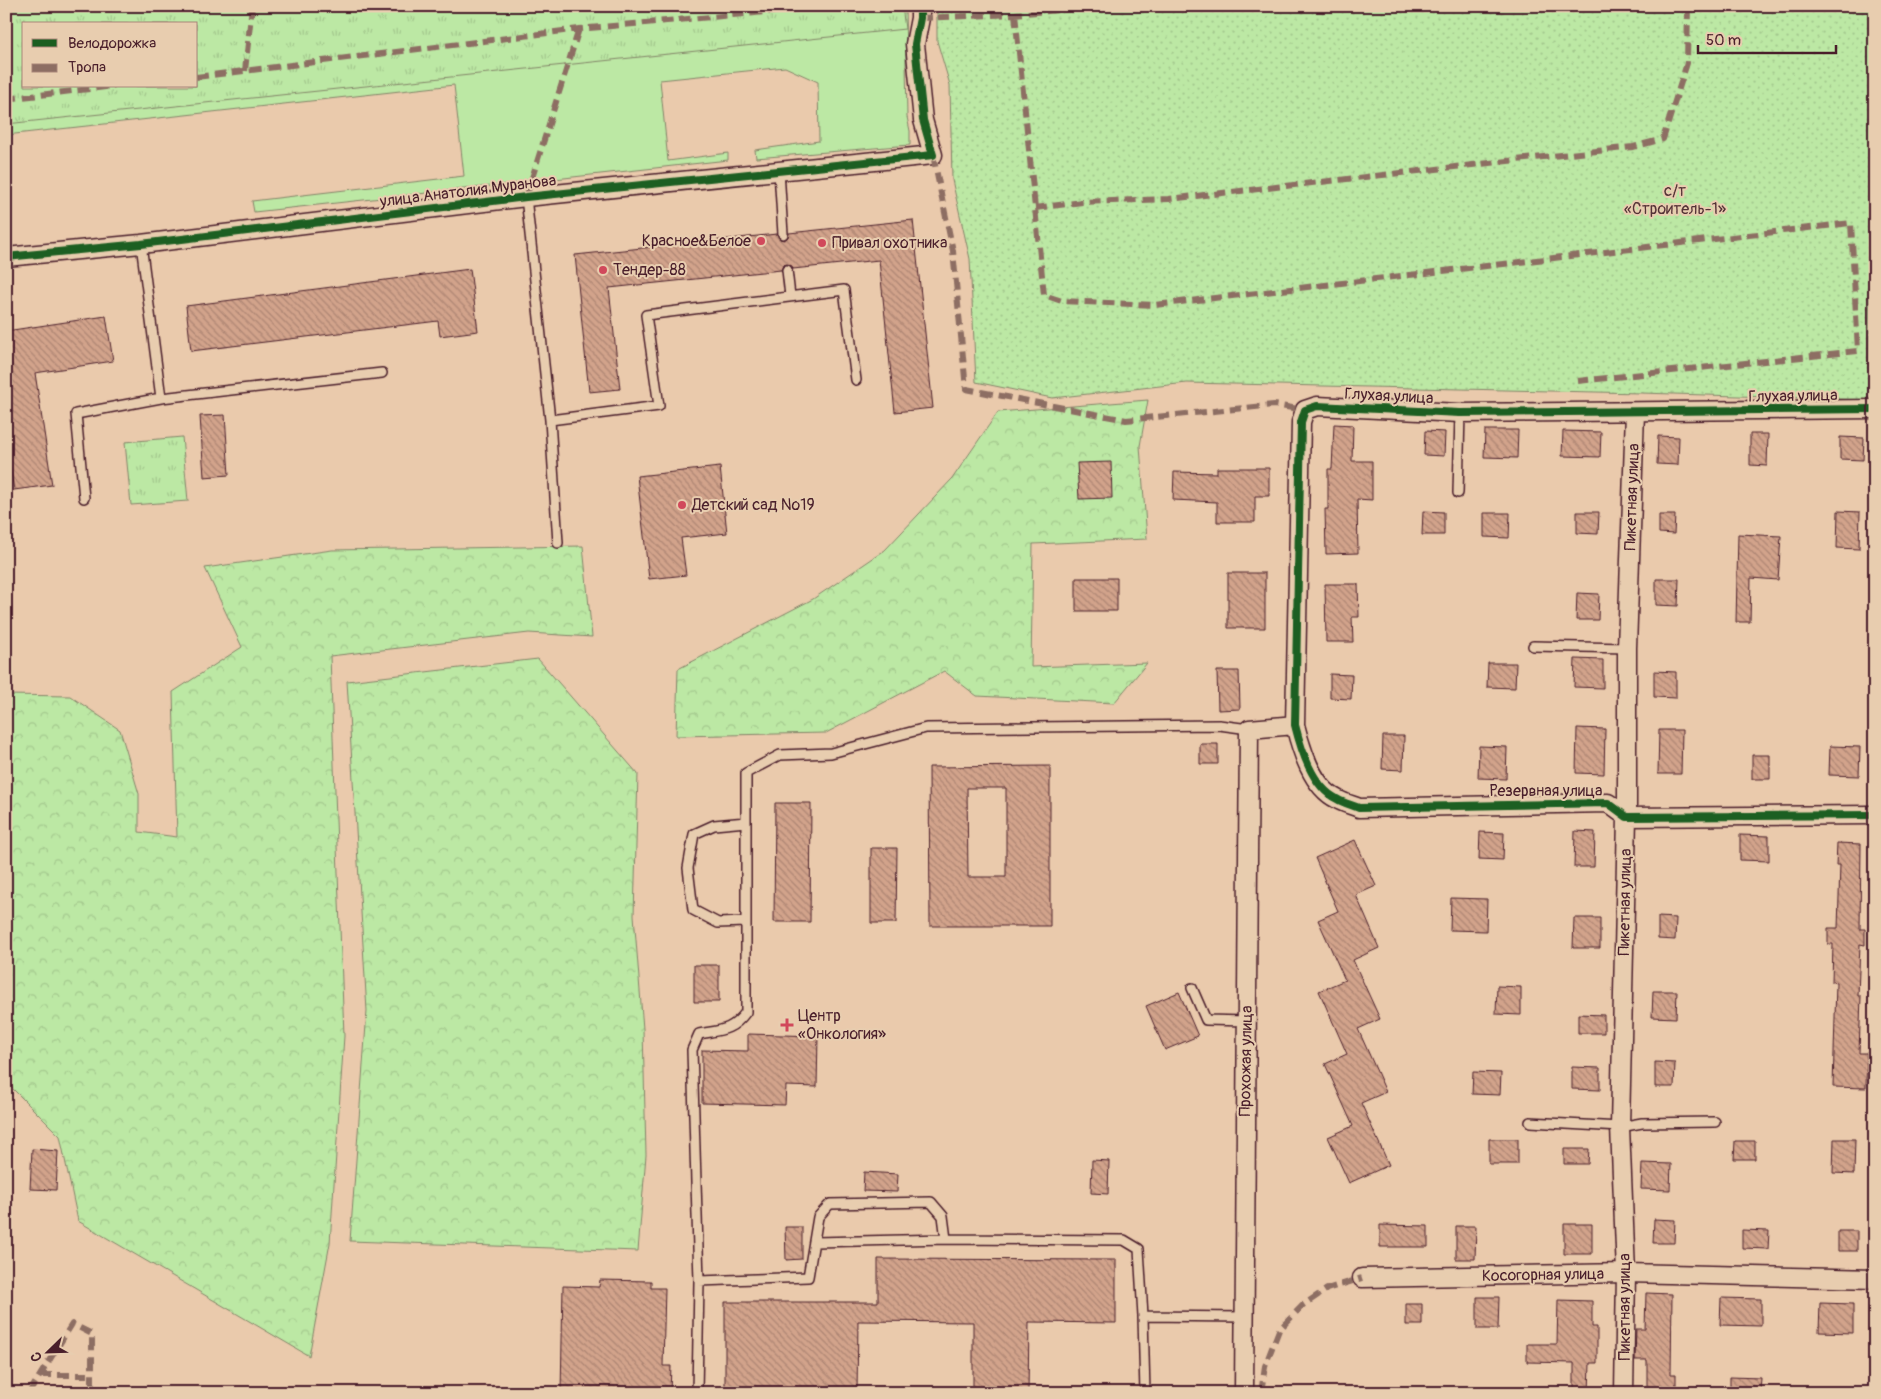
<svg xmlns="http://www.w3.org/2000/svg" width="1881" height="1399" font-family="Pangolin,sans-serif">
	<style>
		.grass { fill: #bce8a4; stroke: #838468 }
		.forest { fill: url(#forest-crowns); stroke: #838468 }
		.park { fill: url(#park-tufts); stroke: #838468; fill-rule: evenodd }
		.garden { fill: url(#garden-dots); stroke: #838468 }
		.building { fill: url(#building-back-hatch); stroke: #4a1f2b; fill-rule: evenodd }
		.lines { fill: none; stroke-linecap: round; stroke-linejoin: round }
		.lane-casing { stroke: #4a1f2b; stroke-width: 12 }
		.street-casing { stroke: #4a1f2b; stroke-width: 21 }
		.lane { stroke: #e8cdaf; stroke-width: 9 }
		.street { stroke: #e8cdaf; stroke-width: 18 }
		.quiet { stroke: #8d6e63; stroke-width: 6; stroke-dasharray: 12 6; stroke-linecap: butt }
		.cycleway-casing { stroke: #e8cdaf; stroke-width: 11 }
		.cycleway { stroke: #1b5e20; stroke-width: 8 }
		.poi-dot { fill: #d1495b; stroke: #e8cdaf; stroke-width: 2 }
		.labels { text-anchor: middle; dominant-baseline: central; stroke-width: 4; stroke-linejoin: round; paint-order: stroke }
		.street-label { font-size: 16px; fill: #4a1f2b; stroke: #e8cdaf }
		.park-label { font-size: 16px; fill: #553337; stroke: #e8cdaf }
		.poi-label { font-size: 16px; fill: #4a1f2b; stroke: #e8cdaf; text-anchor: start }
	</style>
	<defs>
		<pattern id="forest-crowns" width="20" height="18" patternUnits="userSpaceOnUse" patternTransform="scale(1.25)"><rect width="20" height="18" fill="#bce8a4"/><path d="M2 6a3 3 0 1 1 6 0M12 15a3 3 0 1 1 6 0" fill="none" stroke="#a3c78d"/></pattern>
		<pattern id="park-tufts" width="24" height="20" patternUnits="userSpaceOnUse" patternTransform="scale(1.25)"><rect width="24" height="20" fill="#bce8a4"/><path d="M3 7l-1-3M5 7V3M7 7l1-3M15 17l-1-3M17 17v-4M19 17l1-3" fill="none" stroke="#a3c78d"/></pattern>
		<pattern id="garden-dots" width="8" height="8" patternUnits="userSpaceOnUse" patternTransform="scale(1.25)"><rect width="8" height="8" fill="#bce8a4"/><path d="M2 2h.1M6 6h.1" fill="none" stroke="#a3c78d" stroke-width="1.8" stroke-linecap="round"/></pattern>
		<pattern id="building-back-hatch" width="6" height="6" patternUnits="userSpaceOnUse" patternTransform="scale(1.25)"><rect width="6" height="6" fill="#d2a38b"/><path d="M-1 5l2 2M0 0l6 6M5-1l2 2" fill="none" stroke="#ac8472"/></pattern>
	</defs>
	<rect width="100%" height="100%" fill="#eacaac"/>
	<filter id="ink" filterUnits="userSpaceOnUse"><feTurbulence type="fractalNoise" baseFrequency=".02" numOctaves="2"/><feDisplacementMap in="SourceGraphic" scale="10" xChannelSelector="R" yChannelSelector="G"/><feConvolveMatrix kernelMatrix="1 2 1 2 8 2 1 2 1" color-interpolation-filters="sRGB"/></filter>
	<g filter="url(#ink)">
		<path class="grass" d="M851,6H890V11L905,7L907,117L910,131V145L756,158L755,150L819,141L818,82L785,67L660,80L668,161L728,153V160L254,212L252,201L464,176L454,85L6,135V102L371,73Z"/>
		<path class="forest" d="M1148,400L1140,446L1147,539L1033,544L1031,667L1147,663L1114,703L977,696L944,671L826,733L676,736L678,669L813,599L885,550L952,479L998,412Z
			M583,546L592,637L529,633L330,656L344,1036L330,1243L309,1356L78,1221L60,1136L6,1082V695L70,696L120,730L139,794V832L177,837L173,692L242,647L205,568L332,550Z
			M538,659L638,774L634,915L643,1029L646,1155L638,1251L350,1241L367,1011L347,681Z"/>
		<path class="park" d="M6,6H902L905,29L6,124ZM24,24H196V86H24Z
			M182,437L188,501L131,505L125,442Z"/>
		<path class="garden" d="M937,6H1875V164L1871,214L1868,400L1641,393L1187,383L1052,398L976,382L970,259L952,180L950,85L937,41Z"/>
		<path class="building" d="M913,220L933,408L895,412L879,260L793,269L792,266L787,264L783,265L781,270L609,288L620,389L589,392L575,255L777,234L780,239L784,240L788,237L789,233Z
			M470,269L478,331L440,336L438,321L191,351L186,306Z
			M106,316L113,361L35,373L52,485L14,490L6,443V331Z
			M225,415L229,475L204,477L200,416Z
			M1334,424L1353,425L1352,461H1372V500L1357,499L1358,553L1326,554L1325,509H1328V469H1332Z
			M1485,430H1518L1517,458L1484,457Z
			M1425,431L1445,432L1444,456L1424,455Z
			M1563,431L1601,432L1600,457L1562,456Z
			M1750,434H1768L1767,466L1750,465Z
			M1658,436L1679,437L1678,465L1657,464Z
			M1840,437L1864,438L1863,460L1840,459Z
			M1111,462L1112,498L1079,499L1077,463Z
			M720,467L727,533L681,538L686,575L649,579L637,476Z
			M1217,468H1269V496H1255V522H1217V502L1173,500L1174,472L1217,473Z
			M1423,511L1444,512V535H1422Z
			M1838,511L1860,512L1859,549L1837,548Z
			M1577,512H1599L1598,534L1577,533Z
			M1484,513H1510L1509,538L1484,537Z
			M1659,515H1675L1674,534L1659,533Z
			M1738,534L1781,536L1778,580L1751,578L1750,622H1736Z
			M1228,573H1265V628H1228Z
			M1076,578H1117V611H1076Z
			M1656,579H1679L1678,606L1656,605Z
			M1325,584H1358L1359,617H1352L1353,642H1326Z
			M1577,593L1599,594L1598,620H1576Z
			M1575,659L1603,660V688L1574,687Z
			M1488,663H1516L1515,688L1487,687Z
			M1217,671H1239L1240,709L1218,710Z
			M1654,671L1676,672V698L1654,697Z
			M1330,674L1352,675L1351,699L1330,698Z
			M1577,728L1605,729L1604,774L1576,773Z
			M1659,730H1682L1681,774H1658Z
			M1383,736H1404L1403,770L1382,769Z
			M1200,744H1218V764H1200Z
			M1479,746L1507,747L1506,779L1478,778Z
			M1830,746L1860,747L1859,776L1829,775Z
			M1752,755H1770V779H1752Z
			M1050,766V926H930L929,767ZM967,788H1006V877H968Z
			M775,803H811L810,922H774Z
			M1575,831L1595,832L1594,867H1574Z
			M1480,832L1504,833L1503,860L1479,859Z
			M1740,835L1769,836V861L1740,860Z
			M1355,840L1376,886L1356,895L1379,948L1353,960L1380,1019L1358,1029L1386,1092L1361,1103L1389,1165L1349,1183L1328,1137L1353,1126L1325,1064L1347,1054L1319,991L1345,980L1318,920L1338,911L1315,858Z
			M1837,843L1861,844L1860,929H1865V945L1860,944L1858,996H1861L1859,1053H1867L1866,1088L1833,1087L1836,983L1832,982L1833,944H1828V928H1838L1840,865H1836Z
			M871,848H897L896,923H871Z
			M1451,898L1487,899L1486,931L1450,930Z
			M1658,917L1676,918L1675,940L1658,939Z
			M1574,918H1600V948H1573Z
			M694,965H719V1002H694Z
			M1497,986L1521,987V1015L1496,1014Z
			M1653,991H1677L1676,1018L1652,1017Z
			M1179,992L1198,1036L1165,1050L1146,1006Z
			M1578,1014L1604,1015V1033H1578Z
			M748,1034L818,1036L817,1087L786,1086L785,1105L702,1103V1050L748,1051Z
			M1655,1062L1675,1063L1674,1087H1655Z
			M1572,1067L1600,1068V1090L1572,1089Z
			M1473,1072L1501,1073L1500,1095L1472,1094Z
			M1489,1139H1518V1164H1489Z
			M1834,1139H1855L1854,1174L1833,1173Z
			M1735,1141H1755V1159H1734Z
			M32,1149L58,1151L56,1190L30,1189Z
			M1564,1149H1589L1588,1164H1564Z
			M1092,1160L1109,1161L1108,1194L1091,1193Z
			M1642,1163L1671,1164L1670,1190L1641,1189Z
			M864,1172L898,1174L897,1192L863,1191Z
			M1654,1219L1675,1220L1674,1243H1653Z
			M1564,1224H1592V1254H1564Z
			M1380,1225L1428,1226V1247H1380Z
			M1456,1226H1476L1475,1259H1456Z
			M785,1227H802V1259L786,1260Z
			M1742,1230L1769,1231L1768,1249L1742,1248Z
			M1838,1231H1857V1251H1838Z
			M878,1259L1116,1260V1323L1029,1322L1028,1393H973V1322L858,1321L857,1393H725V1302H878Z
			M600,1280L651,1281V1288H665L663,1366H671L670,1393H561L563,1286L599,1287Z
			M1646,1293L1672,1294L1671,1374H1676V1393H1647V1360H1635L1636,1329H1645Z
			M1477,1297H1499L1498,1329H1477Z
			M1721,1298L1761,1299V1326L1720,1325Z
			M1558,1300L1592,1301V1327H1597V1363H1590L1589,1393H1574V1363L1527,1362V1344H1557Z
			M1820,1303L1853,1304V1333L1819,1332Z
			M1406,1304H1422V1325H1406Z
			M1730,1377L1761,1378L1760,1393H1730Z"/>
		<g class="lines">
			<g class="lane-casing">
				<path id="lane" d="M779,171L783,234
					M526,197L550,420L558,543
					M141,244L161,398L382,373
					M787,270L790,296
					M550,420L659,406L646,315L844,290L856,380
					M1458,493L1460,413
					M84,498L76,414L161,398
					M1533,646L1627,648
					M746,822L714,825L694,834L688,868L693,910L718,923L746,922
					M1192,988L1206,1020L1247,1021
					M1530,1122L1620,1127L1642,1123L1715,1122
					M815,1242L946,1239L1124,1240L1139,1249L1143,1316L1145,1393
					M699,1281L808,1277L818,1217L830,1204L931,1202L943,1216L946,1239
					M1143,1316L1244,1317
					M697,1393L699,1281L692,1050L699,1034C721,1030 732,1031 746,1012V773L780,755L831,753L926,728L1219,725L1249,729"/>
			</g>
			<g class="street-casing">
				<path id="street" d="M6,257L141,244L526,197L933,155L923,120L915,44L920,18V6
					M1875,409L1460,413L1317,406L1305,410L1301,422L1295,725C1301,749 1312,787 1337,799C1343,803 1352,805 1359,808L1608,803L1627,817L1875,815
					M1362,1278L1626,1273L1875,1279
					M1244,1393L1249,729L1295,725
					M1624,1393L1626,1273L1620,1127L1627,817V648L1635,412"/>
			</g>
			<use href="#lane" class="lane"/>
			<use href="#street" class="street"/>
			<path class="quiet" d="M1015,14L1044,295L1062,301L1155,305L1851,223L1858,351L1578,381
				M920,18L1015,14L1103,6
				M245,71L252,6
				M196,77L579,29L832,6
				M6,99L114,86
				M933,155L953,251L966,389L1126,420L1274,405L1305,410
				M526,197L579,29
				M1035,208L1082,202L1169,199L1633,147L1663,139L1687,63L1688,6
				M40,1375H92
				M29,1393L72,1324L92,1334V1393
				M1261,1393L1265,1366L1279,1330L1303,1305L1327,1289L1362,1278"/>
			<g class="cycleway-casing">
				<path id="cycleway" d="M6,257L141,244L526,197L933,155L923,120L915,44L920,18V6
					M1875,409L1460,413L1317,406L1305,410L1301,422L1295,725C1301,749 1312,787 1337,799C1343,803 1352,805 1359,808L1608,803L1627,817L1875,815"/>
			</g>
			<use href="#cycleway" class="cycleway"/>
		</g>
	</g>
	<g class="poi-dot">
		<circle cx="761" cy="241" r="5"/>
		<circle cx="822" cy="243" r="5"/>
		<circle cx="603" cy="270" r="5"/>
		<circle cx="682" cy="505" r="5"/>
		<path d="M784.5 1017.5h5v5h5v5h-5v5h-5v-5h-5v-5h5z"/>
	</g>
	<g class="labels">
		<g class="street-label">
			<text transform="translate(468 191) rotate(-7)">улица Анатолия Муранова</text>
			<text transform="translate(1389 396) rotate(3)">Глухая улица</text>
			<text transform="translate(1793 396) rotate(-1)">Глухая улица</text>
			<text transform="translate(1632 497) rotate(-88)">Пикетная улица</text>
			<text x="1546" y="791">Резервная улица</text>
			<text transform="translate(1625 902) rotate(-89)">Пикетная улица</text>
			<text transform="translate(1246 1061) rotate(-89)">Прохожая улица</text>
			<text transform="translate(1543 1275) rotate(-1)">Косогорная улица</text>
			<text transform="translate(1625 1307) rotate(-90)">Пикетная улица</text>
		</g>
		<g class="park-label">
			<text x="1675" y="191">с/т<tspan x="1675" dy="18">«Строитель-1»</tspan></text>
		</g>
		<g class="poi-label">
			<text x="751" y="241" text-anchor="end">Красное&amp;Белое</text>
			<text x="832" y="243">Привал охотника</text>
			<text x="613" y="270">Тендер-88</text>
			<text x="692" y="505">Детский сад №19</text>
			<text x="798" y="1016">Центр<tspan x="798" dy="18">«Онкология»</tspan></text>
		</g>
	</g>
	<rect width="1881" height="1399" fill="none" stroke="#e8cdaf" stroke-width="25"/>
	<rect x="12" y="12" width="1856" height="1374" fill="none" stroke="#4a1f2b" stroke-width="2" filter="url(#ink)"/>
	<rect x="22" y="22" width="175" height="65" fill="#e8cdaf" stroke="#a9877a"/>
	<rect x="32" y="39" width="25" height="8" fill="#1b5e20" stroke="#a9877a"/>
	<text x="68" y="48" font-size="15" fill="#4a1f2b">Велодорожка</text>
	<rect x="32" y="64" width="25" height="8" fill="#8d6e63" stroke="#a9877a"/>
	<text x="68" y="72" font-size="15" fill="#4a1f2b">Тропа</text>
	<g transform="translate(48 1352) rotate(247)" stroke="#e8cdaf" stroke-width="4" paint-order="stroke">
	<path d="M0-4L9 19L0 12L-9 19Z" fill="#4a1f2b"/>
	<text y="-8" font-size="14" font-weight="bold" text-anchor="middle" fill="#4a1f2b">С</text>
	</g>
	<path d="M1698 45v8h138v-8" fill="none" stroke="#4a1f2b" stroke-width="2.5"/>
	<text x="1706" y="45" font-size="15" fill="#4a1f2b" stroke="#e8cdaf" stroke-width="4" paint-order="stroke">50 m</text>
</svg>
